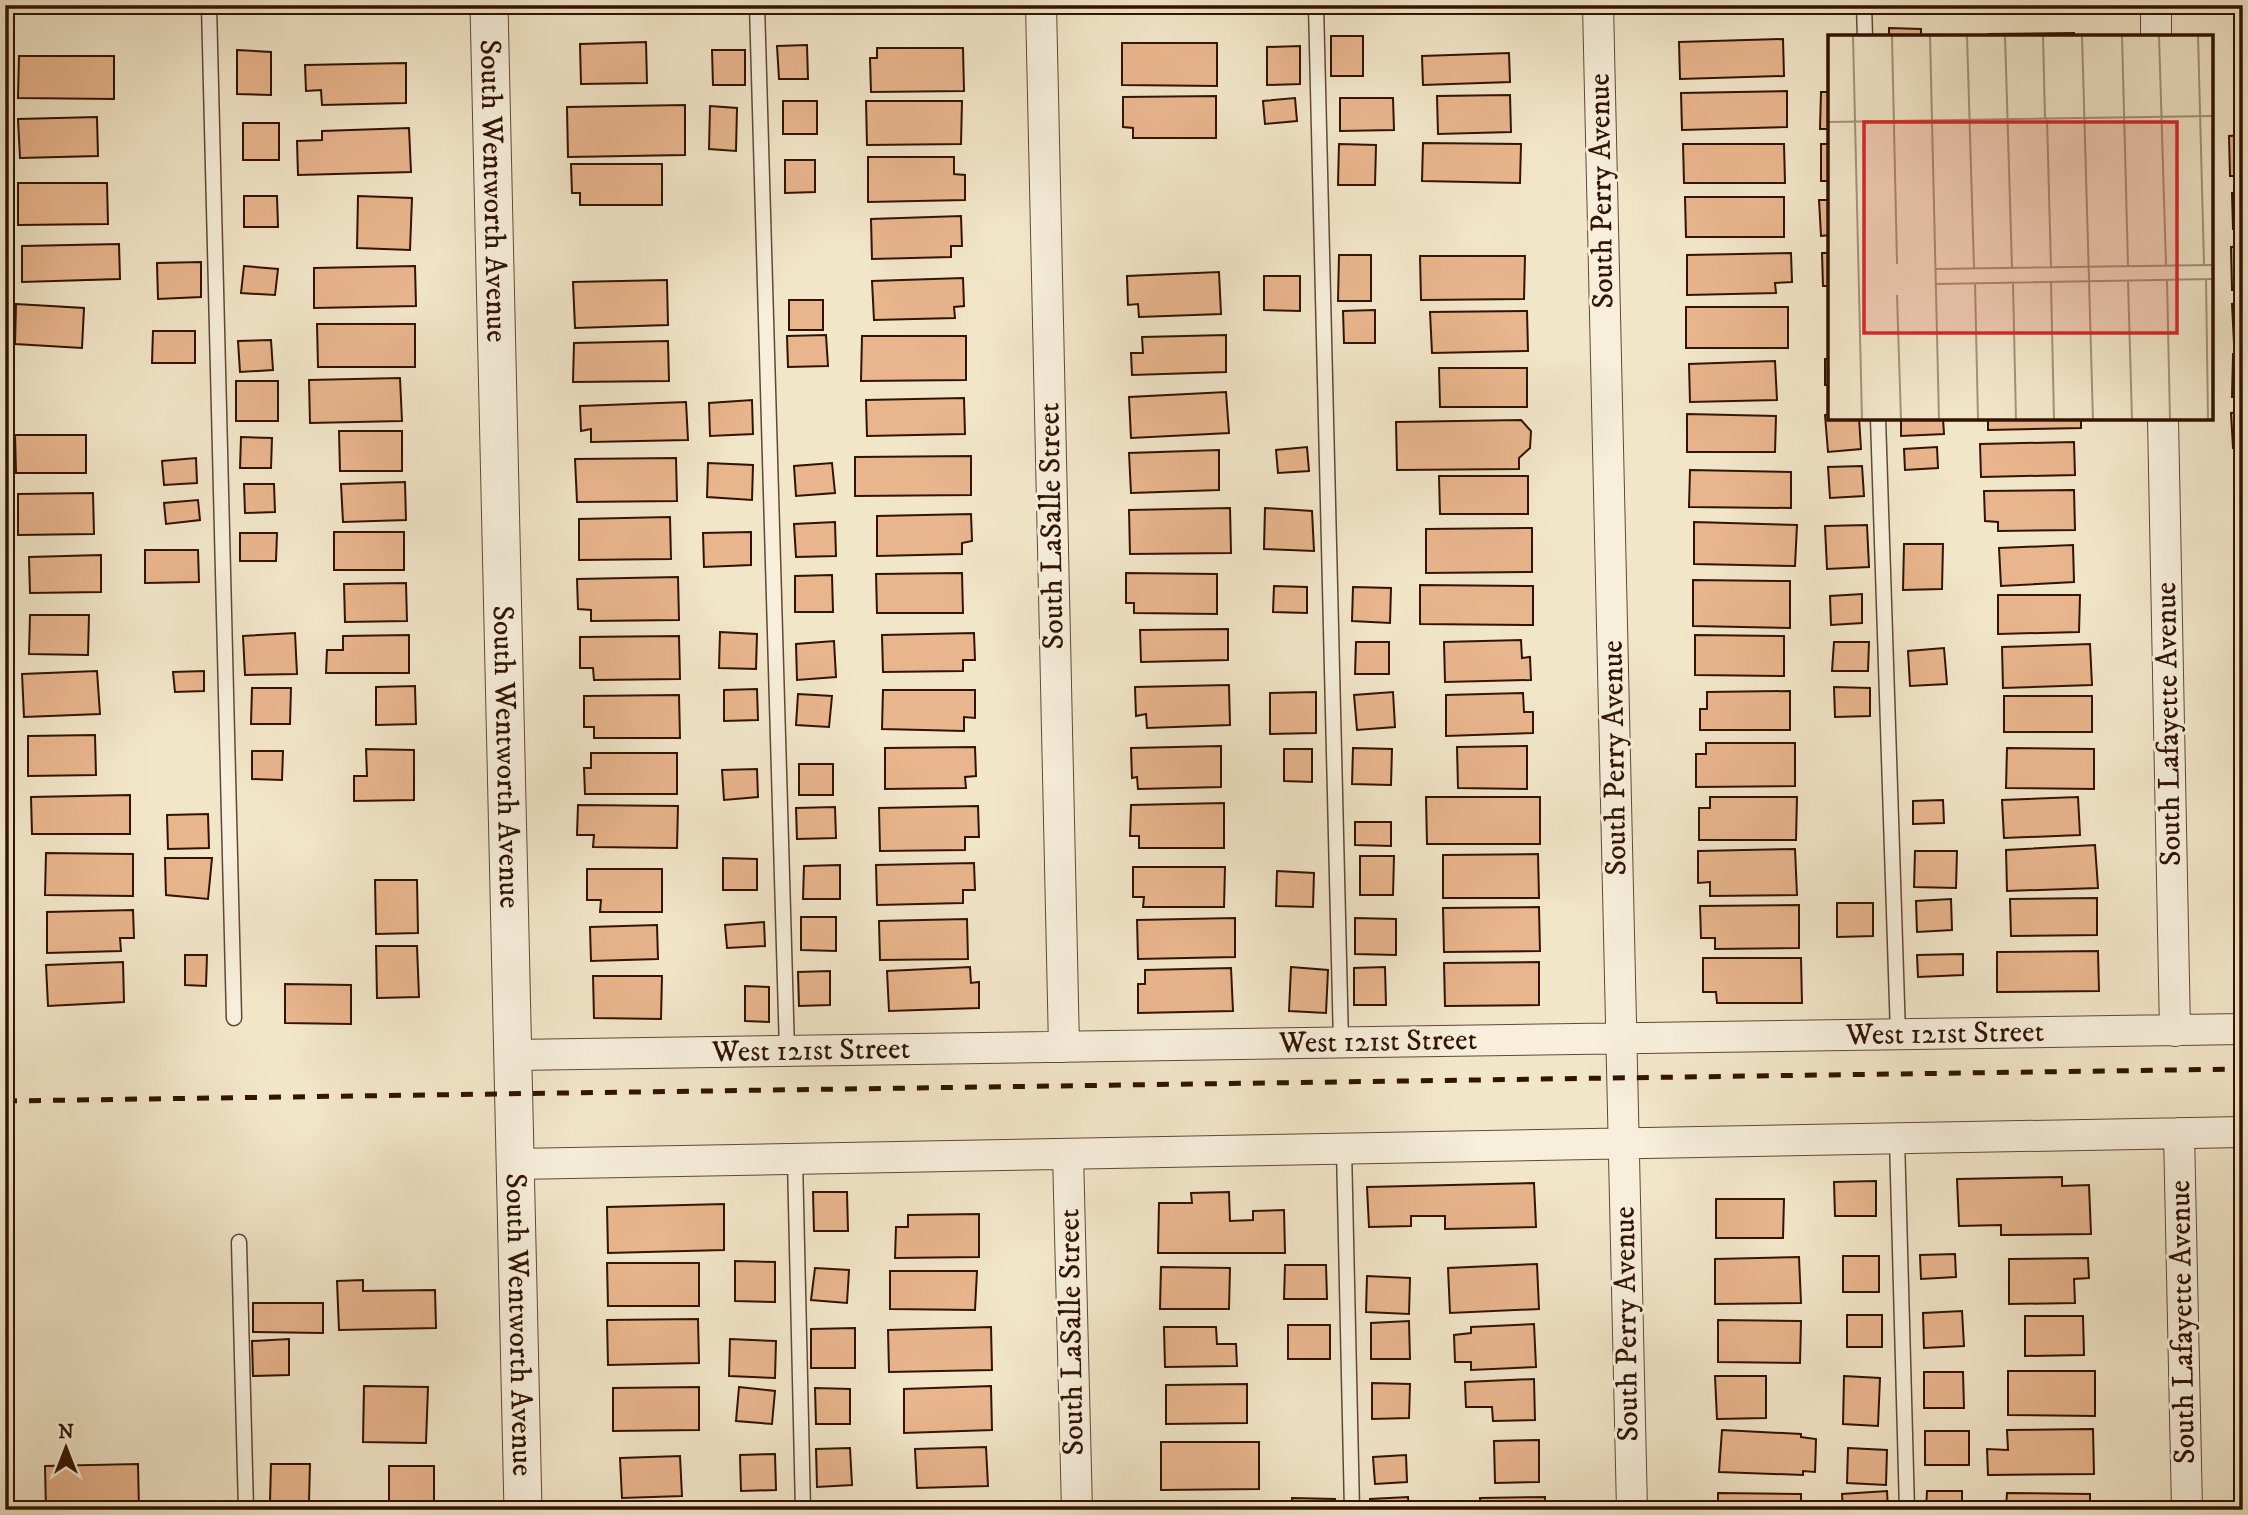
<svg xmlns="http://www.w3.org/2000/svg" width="2248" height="1515" font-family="'IM FELL DW Pica',serif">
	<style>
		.building { fill: #e9b58d; stroke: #321302; stroke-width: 2 }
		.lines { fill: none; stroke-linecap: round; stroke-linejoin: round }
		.service-casing { stroke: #624834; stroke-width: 17 }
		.minor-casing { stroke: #624834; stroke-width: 32 }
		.tertiary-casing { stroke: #624834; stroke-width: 39 }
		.service { stroke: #f7efdc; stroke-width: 14 }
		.minor { stroke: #f7efdc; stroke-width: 30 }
		.tertiary { stroke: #f7efdc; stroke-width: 37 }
		.rail { stroke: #321302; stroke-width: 5; stroke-dasharray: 12 12; stroke-linecap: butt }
		.labels { text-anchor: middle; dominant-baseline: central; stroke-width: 6; stroke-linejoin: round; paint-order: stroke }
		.street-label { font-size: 30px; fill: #321302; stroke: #f7efdc }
		.inset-road { fill: none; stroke: #a59279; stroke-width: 2 }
		.view { fill: #d62828; fill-opacity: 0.15; stroke: #d62828; stroke-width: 3.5 }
		.inset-edge { fill: none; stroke: #321302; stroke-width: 3.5 }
	</style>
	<rect width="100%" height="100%" fill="#f2e6c9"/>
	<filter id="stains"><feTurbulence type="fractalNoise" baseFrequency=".00286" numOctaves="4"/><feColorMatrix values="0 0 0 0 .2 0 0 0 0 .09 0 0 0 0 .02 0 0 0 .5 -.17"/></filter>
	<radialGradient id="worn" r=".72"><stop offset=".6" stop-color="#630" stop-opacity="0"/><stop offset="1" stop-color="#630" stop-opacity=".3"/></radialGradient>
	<path class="building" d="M2237,20H2243V66H2237Z
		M1889,28L1921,29V37H1889Z
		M2074,33V37H1988V34Z
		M1331,36H1363V76H1331Z
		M1783,39L1784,76L1680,79L1679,42Z
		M646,42L647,83L581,84L580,44Z
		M1122,43H1217V86L1122,85Z
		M807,45L808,79H779L777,46Z
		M1300,46V84L1267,85V47Z
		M877,48H963L964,91L871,92L870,58H877Z
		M237,50L271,52V95L237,94Z
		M712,50H745V85H713Z
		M1509,53L1510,82L1423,85L1422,56Z
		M19,56H114V99L18,98Z
		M406,63V103L322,105L321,90L306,91L305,65Z
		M2236,76H2243V120H2237Z
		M1787,91V127L1682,130L1681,93Z
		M1821,92H1830V129H1820Z
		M1510,95L1511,132L1438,134L1437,96Z
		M1216,96V138H1133V128L1123,127V97Z
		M1295,98L1297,121L1265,124L1263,101Z
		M1340,98H1393L1394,130L1340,131Z
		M783,101H817V134H783Z
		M866,101H962L961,144L867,145Z
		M685,105V155L568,157L567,107Z
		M710,106L737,108L736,151L709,149Z
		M97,117L98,156L20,158L18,119Z
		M243,123H279V160H243Z
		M409,128L411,172L298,175L297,141L322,140V131Z
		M2243,135V176H2230L2229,136Z
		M1423,143L1521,144L1520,183L1422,181Z
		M1339,144L1376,145L1375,185H1338Z
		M1683,144H1784L1785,183H1684Z
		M1821,144H1830V181H1821Z
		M868,157H954V174L965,175V200L868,202Z
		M785,160H815V192L785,193Z
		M571,164H662V205H580V193H572Z
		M18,183H107L108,224L18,225Z
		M2232,193H2243V229H2233Z
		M244,196H277L278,227H244Z
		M358,196L412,198L410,250L357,248Z
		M1685,197H1784V237H1686Z
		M1819,200H1830V235L1821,236Z
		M961,216L962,246H951V257L872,259L871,219Z
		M119,244L120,279L22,282V246Z
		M2243,246V290H2232L2231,247Z
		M1791,253L1792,282L1775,283L1776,293L1687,295V255Z
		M1822,253H1830V286H1823Z
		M1339,255H1371V301H1338Z
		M1420,256H1525L1524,299L1421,300Z
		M201,262V297L158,299L157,263Z
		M244,266L278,269L275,295L241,293Z
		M415,266L416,306L314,308V268Z
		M1219,272L1221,314L1139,317L1138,304L1128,305L1127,276Z
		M1264,276H1300V311L1264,310Z
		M963,278L964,306L954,307L955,318L874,320L872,281Z
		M667,280L668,325L575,328L573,282Z
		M789,300H823V330H789Z
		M2243,303V344H2234L2232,304Z
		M16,304L84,308L82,348L15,344Z
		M1686,307H1788V348H1686Z
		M1375,310V343H1344L1343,311Z
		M1527,311L1528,351L1432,353L1430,312Z
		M317,324H415V367H318Z
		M153,331H195V363H152Z
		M826,335L828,366L788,367L787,336Z
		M1226,335V372L1132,375L1131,353H1143L1142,337Z
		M862,336H966V380L861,381Z
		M271,340L273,370L240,372L238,341Z
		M668,341L669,381L573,382L574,343Z
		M2233,354H2243V397H2232Z
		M1825,359H1830V385H1825Z
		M1775,361L1777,400L1690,402L1689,364Z
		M1439,368H1527V407H1440Z
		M400,378L402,421L310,423L309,380Z
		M236,381H278V421H236Z
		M1226,392L1229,433L1131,438L1129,397Z
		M964,398L965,434L867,436L866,400Z
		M752,400L753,434L710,436L709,403Z
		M686,402L688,440L591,442V429L581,431L580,406Z
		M2243,412V448H2233L2231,413Z
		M1687,414L1776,416L1775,452H1687Z
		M1830,414V418H1859L1861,449L1828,452L1825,415Z
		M1901,418H1943L1944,434L1901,436Z
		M1988,418H2081V428L1988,430Z
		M1521,420L1531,431L1530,448L1519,458V469L1397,470L1396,422Z
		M339,431H402V471H340Z
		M15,435H86V473H16Z
		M241,437L272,438L271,468H240Z
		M2074,442L2075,475L1981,477L1980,444Z
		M1307,447L1309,471L1278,473L1276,450Z
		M1937,447L1938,468L1905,470L1904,449Z
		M1219,450V490L1131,493L1129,453Z
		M971,456V495L855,496V457Z
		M196,458L197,483L164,485L162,461Z
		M676,458L677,501L577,502L575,459Z
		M2237,462H2243V508H2237Z
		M708,463L753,465L752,500L707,497Z
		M832,463L835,493L796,496L794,466Z
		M1862,466L1864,496L1830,498L1828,467Z
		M1690,470L1791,472V508L1689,507Z
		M1439,476H1528V514H1440Z
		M405,482L406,520L343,522L341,484Z
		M244,484H274L275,512L245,513Z
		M2074,490L2075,530L1998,531V522L1985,521L1984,491Z
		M93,493L94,534L18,535V494Z
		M198,500L200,520L166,524L164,503Z
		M1230,508L1231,553L1130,554L1129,510Z
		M1265,508L1312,511L1314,551L1264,549Z
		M971,514L972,541L962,543V554L877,556V516Z
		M670,517L671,559L579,560V519Z
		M2238,519H2243V559H2237Z
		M835,522L836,556L796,557L794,524Z
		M1694,522L1797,525L1795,566L1694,564Z
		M1867,525L1869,567L1827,569L1825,526Z
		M1532,528V572L1426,573V529Z
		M334,532H404V570H334Z
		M751,532V565L704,567L703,533Z
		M240,533H277L276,561H240Z
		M1904,544H1943L1942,589L1903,590Z
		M2073,545L2074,582L2001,586L1999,548Z
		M145,550H198L199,582L145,583Z
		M101,555V592L30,593L29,557Z
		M2239,572H2243V620H2238Z
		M962,573L963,613H877L876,574Z
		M1126,573L1217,574V614L1134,613V603H1126Z
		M832,575L833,612H795V576Z
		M678,577L679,620L591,621V610L578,609L577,579Z
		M1693,580L1790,581V628L1693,626Z
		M406,583L407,621L345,622L344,584Z
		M1420,585L1533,586V625L1420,624Z
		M1274,586L1307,587V613L1273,612Z
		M1353,587L1391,588L1390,623L1352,621Z
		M1862,594V623L1831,625L1830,596Z
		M1998,595H2080L2079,632L1998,634Z
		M30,615H89L88,655L29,654Z
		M1228,629V660L1141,662L1140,630Z
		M720,632L757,634L756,669L719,668Z
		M295,633L297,674L245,675L243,636Z
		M974,633L975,660H963V671L883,672L882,635Z
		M409,635V673H326L327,650H343V636Z
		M1695,635L1784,636V676L1695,675Z
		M679,636L680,679L594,680L593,668H580V637Z
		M1521,640L1522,658L1530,657L1531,680L1445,682L1444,642Z
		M834,641L836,677L797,680L796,644Z
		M1356,642H1389V674H1355Z
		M1834,642H1869L1868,671H1832Z
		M2090,644L2092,685L2003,688L2002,647Z
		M2240,645H2243V673H2240Z
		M1944,648L1947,684L1910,686L1908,651Z
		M97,671L100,714L24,717L22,674Z
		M204,671V691L175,692L173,672Z
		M2239,682H2243V725H2240Z
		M1229,685L1230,725L1147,728L1146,714L1136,716L1135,687Z
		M415,686L416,724L376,725V687Z
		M1834,687L1870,688V716L1835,717Z
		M252,688H291L290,724H251Z
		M757,689L758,720L724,721V690Z
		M883,690H975V718L964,717V731L882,729Z
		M1790,691V730H1700V709H1707V692Z
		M1316,692V733L1270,734V693Z
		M1393,692L1395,727L1357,730L1354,695Z
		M1523,693L1524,712H1533V733L1446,736V695Z
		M798,694L832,696L829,727L796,725Z
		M679,695L680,738H594V727H584V696Z
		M2004,696H2092V732H2004Z
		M95,735L96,775L28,776V736Z
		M1706,743H1795V786L1696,787V754H1706Z
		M1221,746V787L1138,789L1137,777L1132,778L1131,748Z
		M1527,746V789L1458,788L1457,747Z
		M975,747L976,776L965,777L966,788L885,789V748Z
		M1353,748L1392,749L1391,785L1352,784Z
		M2007,748L2094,749V789L2006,788Z
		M366,749L414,750V800L354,801V776H367Z
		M1284,749H1312V782L1284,781Z
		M252,751H283L282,780L252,779Z
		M591,753H677V794H585L584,768H591Z
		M799,764H833V795H799Z
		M757,769L758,797L724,800L722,770Z
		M130,795V834H32L31,797Z
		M1426,797H1540V844H1427Z
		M1710,797H1797L1796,840H1699V808H1710Z
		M2078,797L2080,835L2004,838L2002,800Z
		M1943,800L1944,823L1913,824V801Z
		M1224,803V848H1139V836H1130L1131,805Z
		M578,805L678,806L677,848L593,847L594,835H577Z
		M978,806L979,837H965V850L880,851L879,808Z
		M835,807L836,838L797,839L796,808Z
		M208,814L209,848L168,849L167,815Z
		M1355,822H1391V846L1355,845Z
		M2095,845L2098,888L2007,891L2006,850Z
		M1795,849L1797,895L1710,896V882L1698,883V851Z
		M1915,851H1957L1956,888L1914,887Z
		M46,853L133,854V896L45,895Z
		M1538,854L1539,898H1443V855Z
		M1360,856H1394L1393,895H1360Z
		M165,858H212L208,899L166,895Z
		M723,858L757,859V890H723Z
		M974,863L975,890H963V903L877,905L876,865Z
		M840,865V899H803L804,866Z
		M1133,867H1225L1224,907H1143L1144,897H1133Z
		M587,869H662V912H600L601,900H587Z
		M1277,871L1314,873L1313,907L1276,906Z
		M375,880H417L418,933L376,934Z
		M2097,898V935L2011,936L2010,899Z
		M1951,899L1952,930L1917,932L1916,901Z
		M1837,903H1873V936L1837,937Z
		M1799,905V948L1715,949V938H1701L1700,906Z
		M1539,907L1540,951L1444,952L1443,908Z
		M133,910L134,938H120L121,951L47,953V912Z
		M801,917H836V951L801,950Z
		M1235,918V957L1138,959L1137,920Z
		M1355,918L1396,919V955L1355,954Z
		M967,919L968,959L880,960L879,921Z
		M764,922L765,946L727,948L725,925Z
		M657,925L658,959L591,961L590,927Z
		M376,946H417L419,997L377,998Z
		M2098,951L2099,991L1997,992V952Z
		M1963,954V975L1918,977L1917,955Z
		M185,955H207L206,986L185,985Z
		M1703,958H1801L1802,1003H1717L1716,992H1703Z
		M123,962L124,1002L48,1006L46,965Z
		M1539,962V1005L1445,1006L1444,963Z
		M970,967L971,983L979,982V1008L889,1011L887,971Z
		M1291,967L1328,970L1326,1013L1289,1011Z
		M1385,967L1386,1005H1354V968Z
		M1231,968L1233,1011L1138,1013V984H1145V970Z
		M830,971V1005L799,1006L798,972Z
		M593,976H662L661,1019L594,1018Z
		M285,984L351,985V1024L285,1023Z
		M745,986L769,987V1022L745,1021Z
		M2062,1177V1186L2089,1185L2091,1234L2001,1235V1225L1959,1226L1957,1179Z
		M1876,1181V1216H1835L1834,1182Z
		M1534,1183L1536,1227L1445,1229V1216H1411V1226L1369,1227L1367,1187Z
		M813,1192H847L848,1231H814Z
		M1229,1192L1230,1221L1253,1220V1211L1284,1210L1285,1253H1158L1159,1203H1192L1191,1193Z
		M1716,1199H1784L1783,1238H1716Z
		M724,1204V1250L608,1253L607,1207Z
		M979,1214V1257L895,1258L896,1227H908V1215Z
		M1955,1254L1956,1277L1921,1279L1920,1255Z
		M1843,1256H1879V1292H1843Z
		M1799,1257L1801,1303L1715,1304V1259Z
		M2088,1258L2089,1278L2074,1279L2075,1303L2009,1304V1259Z
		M735,1261L775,1262V1302L735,1301Z
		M607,1263H699V1306H608Z
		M1537,1264L1539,1309L1450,1313L1448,1268Z
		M1285,1265H1326L1327,1299H1284Z
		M1161,1267L1230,1268L1229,1309H1160Z
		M815,1268L849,1270L847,1303L811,1300Z
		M890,1271H977L975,1310L890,1309Z
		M1367,1276L1410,1278L1409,1314L1366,1312Z
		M363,1280V1291L435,1290L436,1328L339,1330L337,1281Z
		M253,1303H323V1333L253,1332Z
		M1962,1311L1964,1346L1924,1348L1923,1313Z
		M1847,1315H1882V1347H1847Z
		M2025,1316H2083L2084,1355L2025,1356Z
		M698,1319L699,1363L608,1365L607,1320Z
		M1718,1320L1801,1321L1800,1363L1718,1362Z
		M1409,1321L1410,1359H1371V1323Z
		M1534,1324L1536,1367L1471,1370V1362H1455L1454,1335L1471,1333V1327Z
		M1288,1325H1330V1359H1288Z
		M991,1327L992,1370L889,1372L888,1330Z
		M1164,1327H1216L1217,1344H1236L1237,1366L1165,1367Z
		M855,1328V1368H811V1329Z
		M289,1339V1375L253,1376L252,1341Z
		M730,1339L776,1341L775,1378L729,1376Z
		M2008,1371H2095V1416L2008,1415Z
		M1924,1372H1963L1964,1408H1924Z
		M1715,1376H1766V1418L1717,1419Z
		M1844,1376L1880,1378L1878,1426L1843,1424Z
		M1534,1379L1535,1420L1493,1421L1492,1407H1466L1465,1382Z
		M1372,1383L1410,1384L1409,1418L1372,1419Z
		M1247,1384V1423L1166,1424V1385Z
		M364,1386L428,1387L426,1443L363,1442Z
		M991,1386L992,1430L904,1433V1389Z
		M699,1387V1430L613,1431V1388Z
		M739,1387L775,1391L772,1424L736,1421Z
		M815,1388L850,1389V1424H816Z
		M2093,1429L2094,1474L1988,1475L1987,1449L2008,1450L2007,1430Z
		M1722,1430L1801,1434V1437L1816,1439L1815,1472L1803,1471V1475L1719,1472Z
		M1925,1431H1969V1465H1925Z
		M1539,1440V1482L1495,1483L1494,1441Z
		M1161,1442H1259V1489L1161,1490Z
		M986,1447L988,1486L917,1488L915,1449Z
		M850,1448L852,1485L817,1487L816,1449Z
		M1848,1448L1887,1450L1886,1485L1847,1483Z
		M775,1454L776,1490L741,1491L740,1455Z
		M1406,1455L1407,1482L1375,1484L1373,1457Z
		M680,1456L682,1496L622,1498L620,1458Z
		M138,1464L139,1509L46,1510L45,1466Z
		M271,1464H310L309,1502L270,1501Z
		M389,1466H434V1510H389Z
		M1887,1491L1888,1510H1843L1842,1494Z
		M1927,1491H1962V1510H1926Z
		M1718,1493L1801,1494V1510H1718Z
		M2007,1493L2090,1494V1510H2006Z
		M1408,1497L1409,1510H1370V1499Z
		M1545,1497V1510H1481L1480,1498Z
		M1292,1498L1335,1499L1334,1510H1292Z
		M1164,1503L1248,1504V1510H1164Z
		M982,1505V1510H900V1506Z"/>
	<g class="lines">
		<g class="service-casing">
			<path id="service" d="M209,5L234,1018
				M757,5L787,1051
				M1316,5L1341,1043
				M1864,5L1865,37
				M1878,418L1898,1035
				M1897,1138L1907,1510
				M1344,1149L1352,1510
				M795,1159L803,1510
				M239,1242L246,1510"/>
		</g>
		<g class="minor-casing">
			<path id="minor" d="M1041,5L1064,1047
				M1598,5L1632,1510
				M2156,5V37
				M2163,418L2175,1031
				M513,1055L2243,1029
				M2179,1133L2187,1510
				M1068,1154L1077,1510
				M515,1164L2243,1132"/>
		</g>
		<g class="tertiary-casing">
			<g id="tertiary">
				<path id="s1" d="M489,5L523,1510"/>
			</g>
		</g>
		<use href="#service" class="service"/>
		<use href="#minor" class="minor"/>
		<use href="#tertiary" class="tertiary"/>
		<path class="rail" d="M5,1101L2243,1069"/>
	</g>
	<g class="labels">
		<g class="street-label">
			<text stroke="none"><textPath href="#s1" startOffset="186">South Wentworth Avenue</textPath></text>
			<text transform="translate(1602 191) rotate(-91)">South Perry Avenue</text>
			<text transform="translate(1052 526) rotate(-91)">South LaSalle Street</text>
			<text transform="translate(2169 724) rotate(-91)">South Lafayette Avenue</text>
			<text stroke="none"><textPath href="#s1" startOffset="752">South Wentworth Avenue</textPath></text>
			<text transform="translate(1615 758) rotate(-91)">South Perry Avenue</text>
			<text transform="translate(1945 1034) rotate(-1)">West 121st Street</text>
			<text transform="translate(1378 1042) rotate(-1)">West 121st Street</text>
			<text transform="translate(811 1051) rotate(-1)">West 121st Street</text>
			<text transform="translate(2183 1322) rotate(-91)">South Lafayette Avenue</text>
			<text stroke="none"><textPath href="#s1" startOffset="1320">South Wentworth Avenue</textPath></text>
			<text transform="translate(1627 1324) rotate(-91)">South Perry Avenue</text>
			<text transform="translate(1072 1332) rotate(-91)">South LaSalle Street</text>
		</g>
	</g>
	<g transform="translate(1828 35)">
		<rect width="385" height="385" fill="#f2e6c9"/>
		<path class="inset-road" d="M25,0L34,385M64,0L69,229M102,0L111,385M139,0L146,233M177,0L184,233M215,0L217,84M254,0L265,385M294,0L300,231M331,0L338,230M370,0L376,230M219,84L223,232M0,87L385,81M107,234L385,230M378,244L380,385M300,245L304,385M339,245L342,385M223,247L226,385M147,248L150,385M185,248L188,385M108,249L385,244M69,260L73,385"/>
		<path class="view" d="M36,87H349V298H36Z"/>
		<rect width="385" height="385" class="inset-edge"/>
	</g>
	<rect width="2248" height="1515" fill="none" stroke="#f2e6c9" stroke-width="28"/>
	<rect x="7" y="7" width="2234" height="1501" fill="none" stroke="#321302" stroke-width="3.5"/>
	<rect x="14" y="14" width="2220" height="1487" fill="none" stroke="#321302" stroke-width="2"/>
	<g transform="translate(66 1448)" stroke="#f7efdc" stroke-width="5" paint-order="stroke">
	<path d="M0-5L12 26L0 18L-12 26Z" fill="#321302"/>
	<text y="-10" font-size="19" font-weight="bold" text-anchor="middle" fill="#321302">N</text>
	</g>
	<rect width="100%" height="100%" filter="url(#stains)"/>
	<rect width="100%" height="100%" fill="url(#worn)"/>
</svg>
